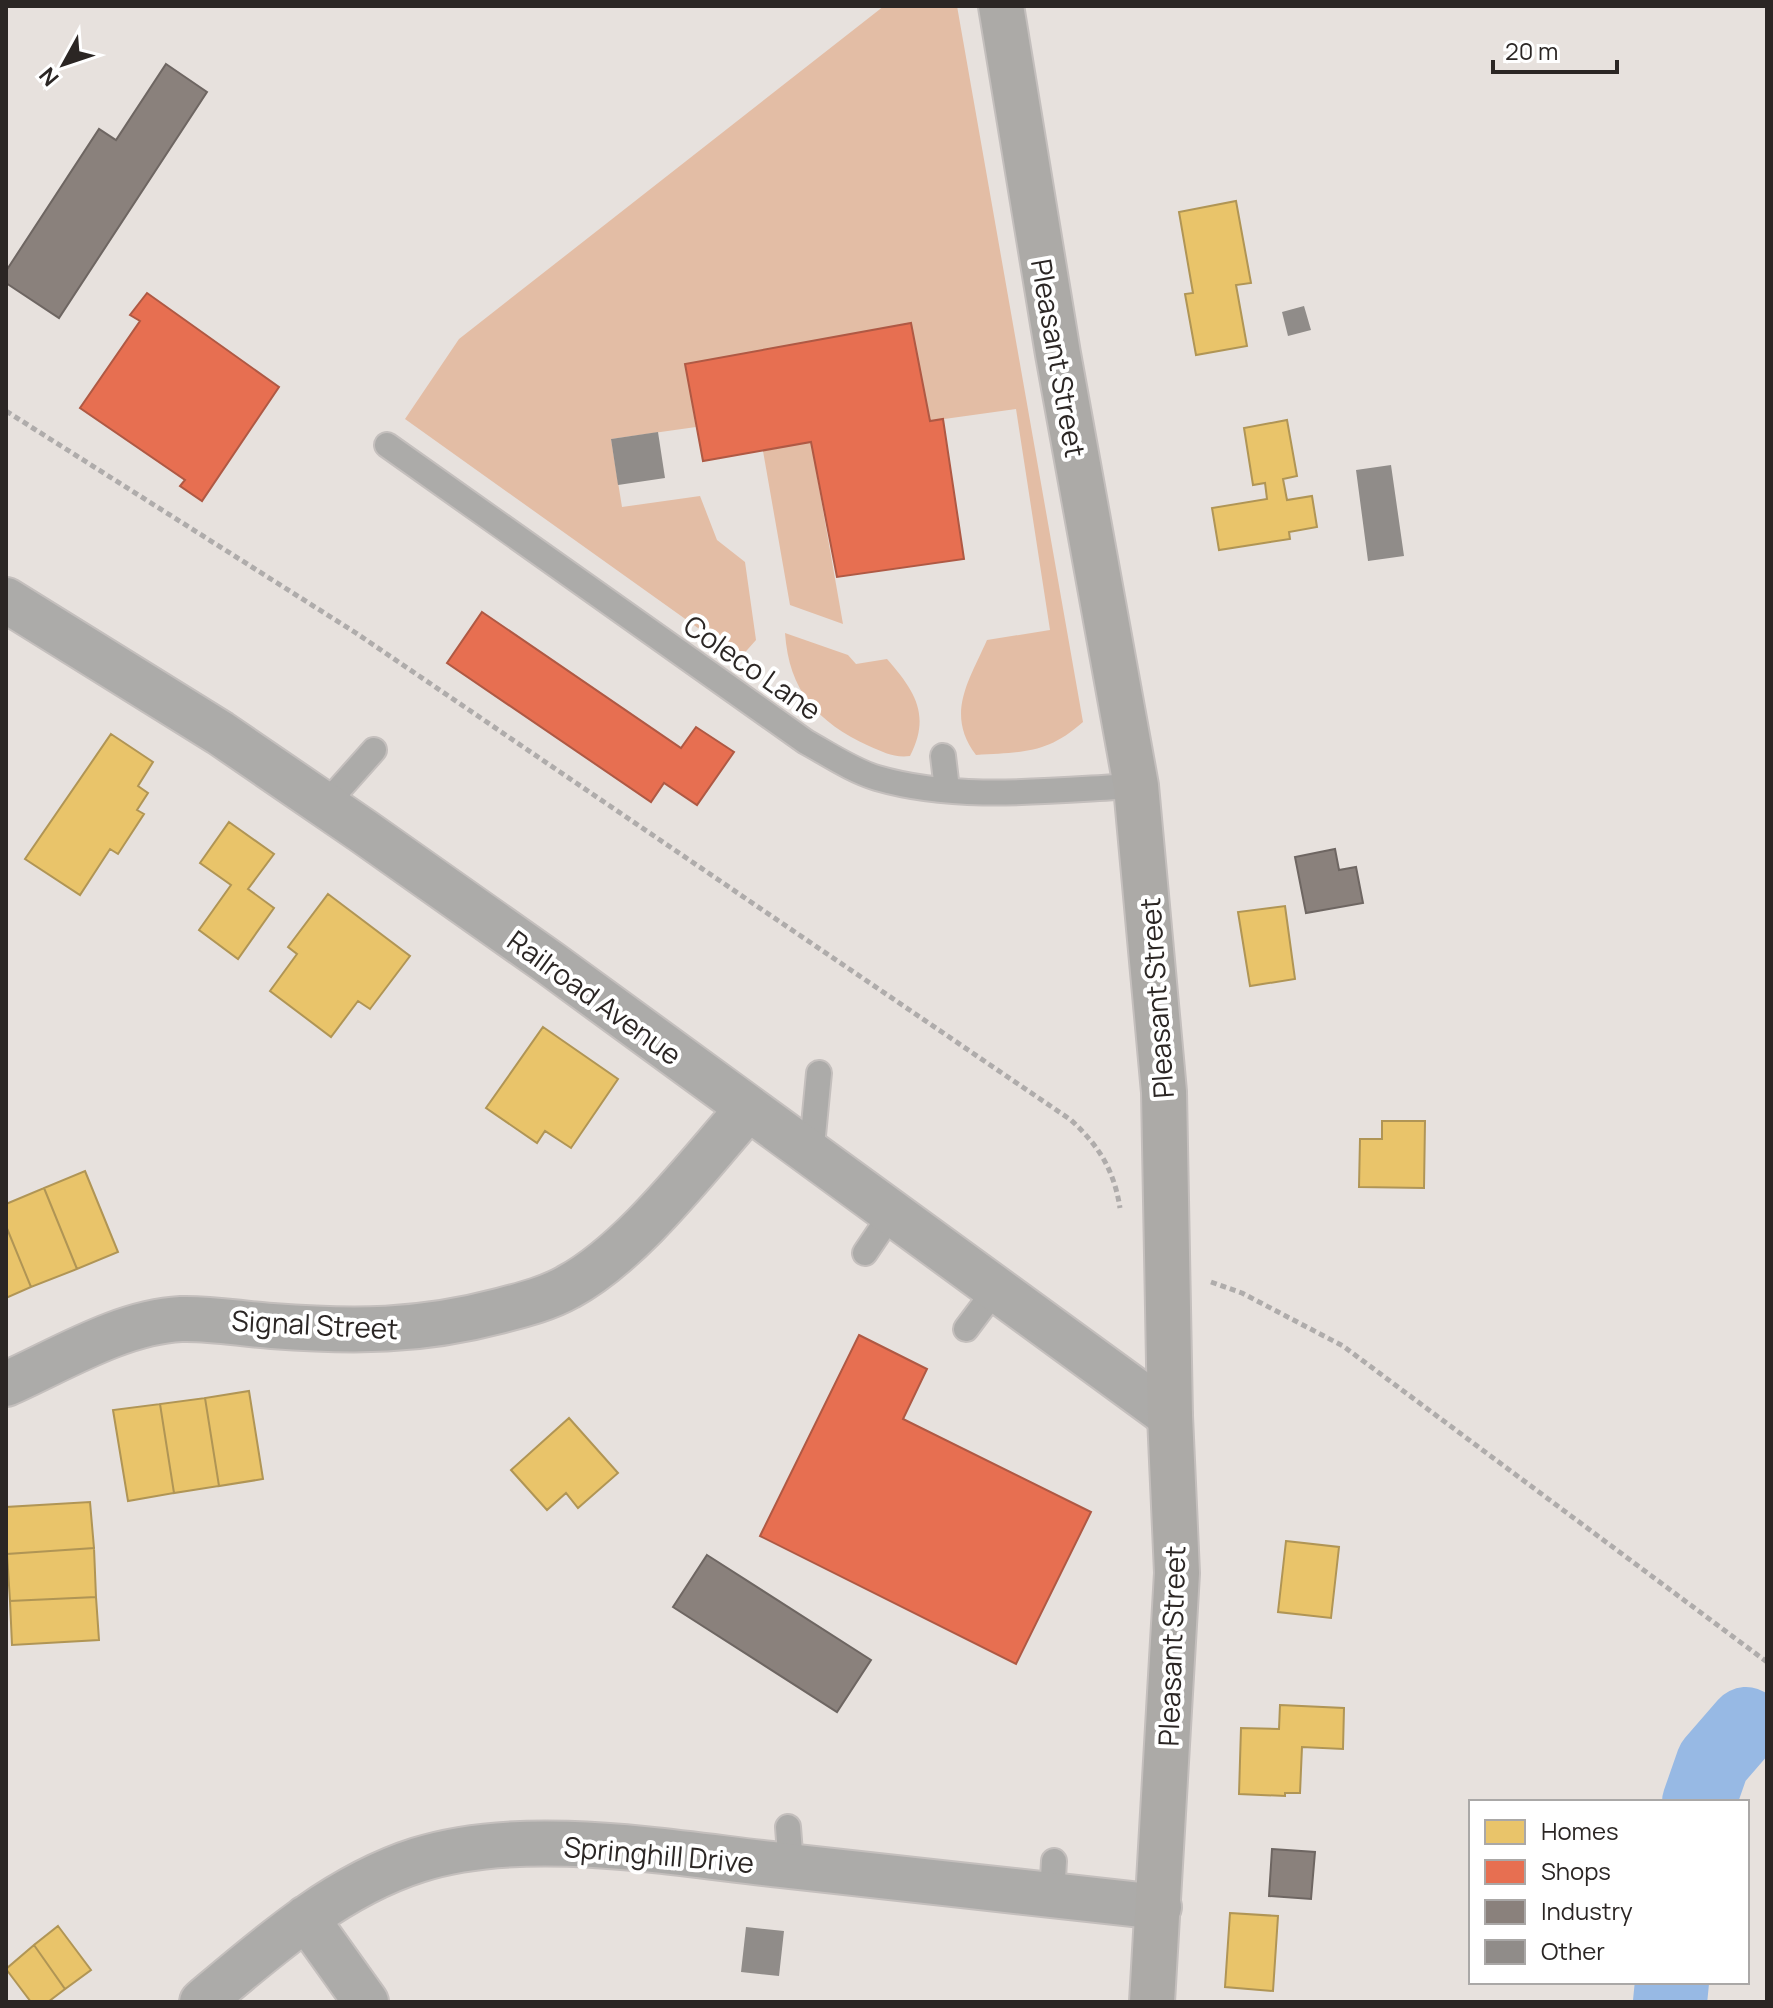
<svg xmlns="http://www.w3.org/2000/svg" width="1773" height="2008" font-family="Manrope,sans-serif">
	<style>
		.green { fill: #e3bda5 }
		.homes { fill: #e9c46a; stroke: #b09555; stroke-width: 2 }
		.shops { fill: #e76f51; stroke: #af5944; stroke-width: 2 }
		.industry { fill: #8a817c; stroke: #6e6662; stroke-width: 2 }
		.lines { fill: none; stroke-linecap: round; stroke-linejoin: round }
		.river { stroke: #97b9e4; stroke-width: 74 }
		.building { fill: #908c89 }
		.service-casing { stroke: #c4bfbd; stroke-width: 28 }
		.minor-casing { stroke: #c4bfbd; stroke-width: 48 }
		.secondary-casing { stroke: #c4bfbd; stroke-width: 48 }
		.path { stroke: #afacab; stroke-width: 5; stroke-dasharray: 6 4; stroke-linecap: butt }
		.service { stroke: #acaba9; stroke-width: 24 }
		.minor { stroke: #acaba9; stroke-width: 44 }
		.secondary { stroke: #acaaa7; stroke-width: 44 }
		.labels { text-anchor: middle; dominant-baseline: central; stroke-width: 8; stroke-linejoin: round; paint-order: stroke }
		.street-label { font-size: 28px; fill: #2b2624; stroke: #fff }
	</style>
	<rect width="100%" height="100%" fill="#e7e1dd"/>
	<path class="green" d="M884,6H957L1083,722C1047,754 1023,752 976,755C945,714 969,681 987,640L1050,630L1016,409L930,421L685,364L696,427L611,439L622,507L700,496L717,540L745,562L756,640L740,658L405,419L459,339Z
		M811,442L843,624L790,605L763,451Z
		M785,633L848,655L856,664L887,659C915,691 931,715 910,756C894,758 883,752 869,746C817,722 789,691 785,633Z"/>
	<path class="homes" d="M1236,201L1251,283L1236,285L1247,346L1196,355L1185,294L1193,293L1179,212Z
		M1287,420L1297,476L1283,479L1287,500L1312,496L1317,527L1289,532L1290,539L1219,550L1212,508L1267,499L1265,483L1253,485L1244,428Z
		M111,734L153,762L138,786L148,793L137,810L144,814L118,854L110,849L80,895L25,859Z
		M229,822L274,854L248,889L274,908L238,959L199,930L231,885L200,863Z
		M328,894L410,956L370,1009L358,1001L331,1037L270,991L297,954L288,947Z
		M1285,906L1295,979L1250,986L1238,912Z
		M543,1027L618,1079L571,1148L545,1131L537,1143L486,1108Z
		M1382,1121H1425L1424,1188L1359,1187L1360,1139H1382Z
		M85,1171L118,1252L77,1269L44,1188Z
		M44,1188L77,1269L31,1287L6,1226V1204Z
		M6,1226L31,1287L6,1298Z
		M249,1391L263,1479L219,1486L205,1398Z
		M205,1398L219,1486L174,1493L160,1404Z
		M160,1404L174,1493L128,1501L113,1410Z
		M569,1418L618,1473L578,1508L566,1493L547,1510L511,1470Z
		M90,1502L94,1548L7,1554L6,1507Z
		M1286,1541L1339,1547L1331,1618L1278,1612Z
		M94,1548L96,1597L10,1601L7,1554Z
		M96,1597L99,1640L12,1645L10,1601Z
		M1280,1705L1344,1708L1343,1749L1302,1747L1300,1793H1285V1796L1239,1794L1241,1728L1279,1729Z
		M1230,1913L1278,1916L1273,1991L1225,1987Z
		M58,1926L91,1970L65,1989L34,1945Z
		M34,1945L65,1989L48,2002H31L6,1969Z"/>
	<path class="shops" d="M147,293L279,387L202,501L180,486L185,480L80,408L140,321L130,315Z
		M911,323L930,421L943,419L964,559L837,577L811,442L703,461L685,364Z
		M482,612L681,748L696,727L734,752L697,805L664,783L651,802L447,663Z
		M859,1335L927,1369L903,1419L1091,1512L1016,1664L760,1536Z"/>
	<path class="industry" d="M166,64L207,92L59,318L6,283V271L99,129L116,140Z
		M1335,849L1339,870L1356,867L1363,903L1306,913L1295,857Z
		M707,1555L871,1660L837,1712L673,1607Z
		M1272,1849L1315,1852L1311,1899L1269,1896Z"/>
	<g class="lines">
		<path class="river" d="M1699,1802L1713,1762L1746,1724
			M1670,2002L1672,1982"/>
	</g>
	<path class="building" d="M1304,306L1311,330L1288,336L1282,312Z
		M658,432L665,478L618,485L611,439Z
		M1391,465L1404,556L1368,561L1356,470Z
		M746,1927L784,1931L779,1976L741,1972Z"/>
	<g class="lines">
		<g class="service-casing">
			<path id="service" d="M387,445L806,742C828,754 853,771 877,778C959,802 1052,790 1136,786
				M943,756L947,789
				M325,805L374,750
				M811,1156L819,1073
				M865,1253L892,1213
				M966,1329L996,1289
				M788,1827L791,1866
				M1052,1895L1054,1861"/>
		</g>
		<g class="minor-casing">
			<path id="minor" d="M6,600L220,733L363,831L550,963L1170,1416
				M6,1384C60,1360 121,1322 181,1319C212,1318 241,1324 272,1326C353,1332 420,1332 499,1311C522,1305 547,1299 568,1287C633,1252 698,1165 748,1109
				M306,1918L366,2002
				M202,2002C267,1947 336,1886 418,1860C525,1826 670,1853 780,1865C906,1879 1033,1893 1159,1907"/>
		</g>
		<g class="secondary-casing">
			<path id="secondary" d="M1001,6L1058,354L1136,786L1164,1092L1170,1416L1177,1573L1152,2002"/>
		</g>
		<path class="path" d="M6,411L356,633L1071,1120C1099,1146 1114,1170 1120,1208
			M1211,1282L1242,1293L1343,1346L1767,1662"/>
		<use href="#service" class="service"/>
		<use href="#minor" class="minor"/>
		<use href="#secondary" class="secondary"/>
	</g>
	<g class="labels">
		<g class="street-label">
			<text transform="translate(1059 358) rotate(80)">Pleasant Street</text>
			<text transform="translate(753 667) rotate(35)">Coleco Lane</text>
			<text transform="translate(595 997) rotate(36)">Railroad Avenue</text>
			<text transform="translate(1156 998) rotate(-94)">Pleasant Street</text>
			<text transform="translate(315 1324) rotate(3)">Signal Street</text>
			<text transform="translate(1171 1646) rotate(-88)">Pleasant Street</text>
			<text transform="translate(659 1854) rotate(5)">Springhill Drive</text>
		</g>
	</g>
	<rect width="1773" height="2008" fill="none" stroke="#2b2624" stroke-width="16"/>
	<rect x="1469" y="1800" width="280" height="184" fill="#ffffff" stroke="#aaa8a7" stroke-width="2"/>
	<rect x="1485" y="1820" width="40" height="24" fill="#e9c46a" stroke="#aaa8a7" stroke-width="2"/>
	<text x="1541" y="1840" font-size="24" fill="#2b2624">Homes</text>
	<rect x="1485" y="1860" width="40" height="24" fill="#e76f51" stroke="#aaa8a7" stroke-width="2"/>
	<text x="1541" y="1880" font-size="24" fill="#2b2624">Shops</text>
	<rect x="1485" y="1900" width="40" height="24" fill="#8a817c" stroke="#aaa8a7" stroke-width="2"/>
	<text x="1541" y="1920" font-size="24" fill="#2b2624">Industry</text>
	<rect x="1485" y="1940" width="40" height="24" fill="#908c89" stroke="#aaa8a7" stroke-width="2"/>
	<text x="1541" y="1960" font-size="24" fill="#2b2624">Other</text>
	<g transform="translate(64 64) rotate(230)" stroke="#ffffff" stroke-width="6" paint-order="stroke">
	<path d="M0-6L14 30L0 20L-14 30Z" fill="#2b2624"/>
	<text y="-12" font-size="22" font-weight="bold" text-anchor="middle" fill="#2b2624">N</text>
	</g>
	<path d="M1493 60v12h124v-12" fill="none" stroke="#2b2624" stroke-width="4"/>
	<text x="1505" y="60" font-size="24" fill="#2b2624" stroke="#ffffff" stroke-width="6" paint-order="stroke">20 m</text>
</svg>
